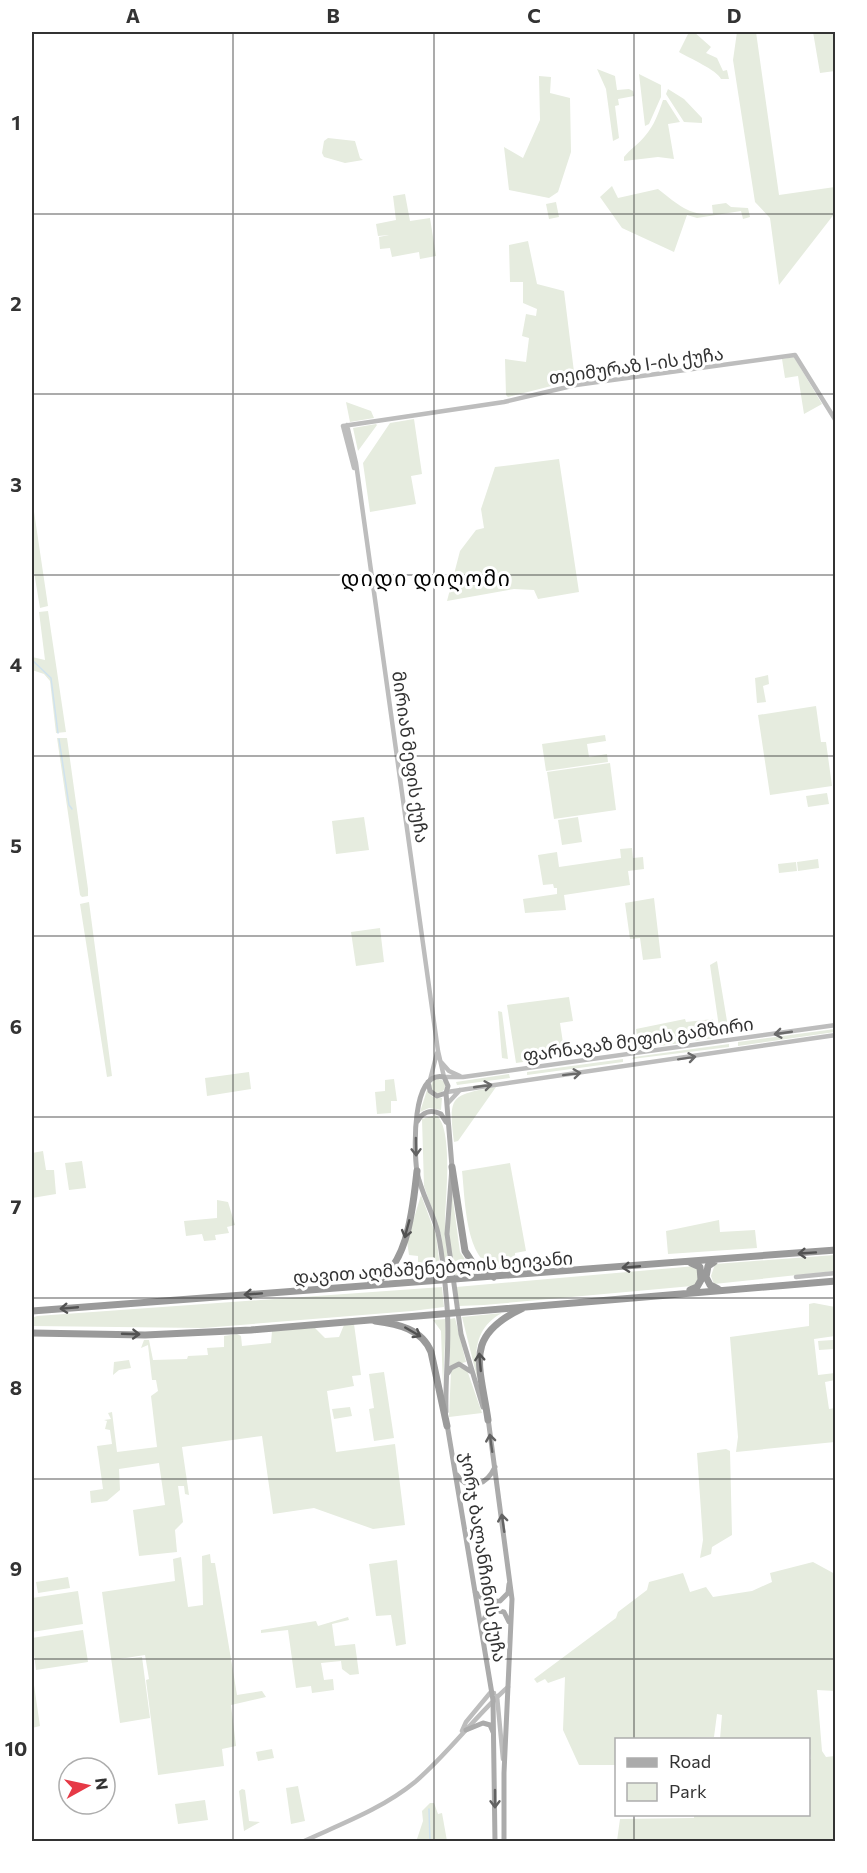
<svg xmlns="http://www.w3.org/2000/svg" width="867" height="1873" font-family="Commissioner,'Noto Sans Georgian',sans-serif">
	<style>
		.green { fill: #e6ecdf }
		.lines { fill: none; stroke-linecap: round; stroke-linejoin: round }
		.stream { stroke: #cfe2ee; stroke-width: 1.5 }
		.secondary { stroke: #bdbdbd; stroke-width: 4.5 }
		.primary { stroke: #ababab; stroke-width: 5 }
		.highway { stroke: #9a9a9a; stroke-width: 7 }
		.oneway { stroke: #6a6a6a }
		.oneway2 { stroke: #636363 }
		.oneway3 { stroke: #525252 }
		.grid { fill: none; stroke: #333; stroke-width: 1.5; stroke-opacity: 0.55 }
		.labels { text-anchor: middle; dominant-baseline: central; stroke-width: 6; stroke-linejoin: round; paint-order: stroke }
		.street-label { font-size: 18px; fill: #333; stroke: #fff }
		.quarter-label { font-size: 21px; letter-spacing: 1.5px; fill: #000; stroke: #fff }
		.neatline { fill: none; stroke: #333; stroke-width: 2 }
		.grid-label { font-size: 20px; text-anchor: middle; font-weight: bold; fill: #333 }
	</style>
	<rect width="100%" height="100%" fill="#fff"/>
	<path class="green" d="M689,32H694L711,47L706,53L717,58L723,71L727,70L729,79H721C717,70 689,58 679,52Z
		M737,32H756L779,195L835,187V213L779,285L770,218L755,202L733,60Z
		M813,32H835V71L820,73Z
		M597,69L615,76L617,90L629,89L633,91L634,96L618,99L619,105L615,106L619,138L613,141L606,89Z
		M639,74L661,85V97L649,124L645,126Z
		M539,76L551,77L550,93L570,98L571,152L558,192L549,198L509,190L504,147L523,158L540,120Z
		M668,89L684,99L702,118V123L684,122L666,94Z
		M663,100H666L680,122L668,124L674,159L658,157L624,161V157C630,149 639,144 645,136C654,126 659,112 663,100Z
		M328,138L355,141L360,158L363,160L345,163L324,157L322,153L324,141Z
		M612,186L618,198L658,189C675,202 690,217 713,214L712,205L726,203L731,207L748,208L750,217L743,219L741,211L697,218L687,215L674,252L622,228L600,197Z
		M405,194L410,221L430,218L436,256L420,259L419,252L392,257L390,248L380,249L379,237L389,235L378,236L376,224L396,220L393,196Z
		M556,202L559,217L549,219L546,204Z
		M528,241L537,284L564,291L575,380L508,397L506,395L505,359L526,362L529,338L522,336L526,314L536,316L537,309L523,303V282H510L509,245Z
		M794,357L822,404L804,414L798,376L785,378L782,359Z
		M346,402L371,411L374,418L350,422Z
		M414,419L422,474L411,476L416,504L370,512L363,463L390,423Z
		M376,424L377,425L358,451L353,428Z
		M559,459L579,592L538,599L534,590L514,589L447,601L460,551L476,530L484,528L481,509L495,467Z
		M32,498L48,606L40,608L32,560Z
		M48,611L66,732L56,733L50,681L44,674L32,670V657L45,660L39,612Z
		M768,675L769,684L763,686L766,702L757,703L755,678Z
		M816,706L821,742H826L832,786L770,795L758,715Z
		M605,735L606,741L587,744L589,757L607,754L608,762L546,771L542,744Z
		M57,738H67L88,889V896L82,897L80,895Z
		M610,763L616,810L554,819L547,772Z
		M827,793L829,804L808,807L806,796Z
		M364,817L369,850L336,854L332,821Z
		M578,817L582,842L562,845L558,820Z
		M632,848L633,858L643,857L644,869L628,871L630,885L564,895L566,910L525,913L523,899L557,894V888H554L553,884L543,885L538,855L557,852L559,867L621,858L620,849Z
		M818,859L819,868L798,871L797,862Z
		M796,862L797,871L779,873L778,864Z
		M654,898L661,958L643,960L640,938L630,939L625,903Z
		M89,902L112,1076L107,1077L80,904Z
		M380,928L384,962L356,966L351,932Z
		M717,961L729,1033L724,1037L720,1034L710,965Z
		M569,997L573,1021L560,1023L565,1056L516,1063L507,1005Z
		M498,1011L502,1012L508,1059L502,1058Z
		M685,1019L686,1022L713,1019L715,1038L639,1049L636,1029Z
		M835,1029V1032L738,1046V1042Z
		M729,1044V1047L632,1059L634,1057Z
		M623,1059V1062L527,1075V1072Z
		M249,1072L251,1089L207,1096L205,1078Z
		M509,1074L510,1078L457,1085L456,1082Z
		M394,1079L397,1101H391V1113L377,1114L375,1092L385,1091V1080Z
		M431 1086a7 7 0 1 1 14 0a7 7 0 1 1-14 0Z
		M496,1087L458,1141L454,1142C448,1095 451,1095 496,1087Z
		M427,1090L433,1097L442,1098L441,1110L429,1108L420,1112Z
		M436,1115C454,1128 445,1201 445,1223C445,1240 448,1257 449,1274L446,1275L441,1235L424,1186L422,1119Z
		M43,1151L46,1170H54L56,1194L32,1198V1153Z
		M82,1161L86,1188L69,1190L65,1163Z
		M510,1163L526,1251L515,1253L516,1269C508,1269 500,1270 493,1267C465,1257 465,1196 462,1171Z
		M452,1193L460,1252L475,1274L455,1275L449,1237Z
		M421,1195L436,1235L441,1275L428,1276L418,1264V1256L409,1255L407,1241Z
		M217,1200L228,1202L235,1225L227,1227L229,1233L215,1235L216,1240L204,1241L202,1234L186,1236L184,1221L217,1218Z
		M719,1220L720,1232L755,1230L757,1248L668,1254L666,1231Z
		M835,1255V1271L714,1284L711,1276L715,1264Z
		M696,1266L701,1280L692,1286L484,1305L459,1306L456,1287Z
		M442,1287L444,1307L412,1311L203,1328L32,1326V1318L37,1316Z
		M814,1303L835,1307V1336L814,1339L818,1375L835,1373V1380L825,1382L829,1409L835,1408V1442L736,1452L738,1437L730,1337L809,1326V1304Z
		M502,1313C474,1328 474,1354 478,1381L462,1317Z
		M455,1318L466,1362L450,1366V1319Z
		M446,1319L443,1387L441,1331L433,1320Z
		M354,1324L361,1375L352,1376L354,1386L327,1391L336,1452L395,1444L405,1525L373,1529L314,1508L273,1514L262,1436L182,1447L189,1495L185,1494L184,1486H178L183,1522L175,1530L177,1552L139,1556L133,1510L165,1505L159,1463L119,1469L120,1490L107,1501L91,1503L90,1491L103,1489L97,1446L112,1444L110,1430L105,1429L107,1421L104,1420L111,1419L108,1413L112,1412L117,1452L157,1447L151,1396L158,1391L156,1380H152L148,1345L141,1348L144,1340H149L153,1360L187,1359L188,1356L208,1355L207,1348L224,1347V1336L237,1334L241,1336L242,1346L271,1343L272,1331L315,1328L325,1338L339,1337L344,1325Z
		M833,1340L834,1349L819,1350L818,1341Z
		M129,1360L131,1368L119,1370L113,1375L114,1362Z
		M456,1366L467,1370L482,1413L449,1417L451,1371Z
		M384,1372L394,1438L374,1441L369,1409L374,1408L369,1374Z
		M350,1407L352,1416L334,1419L332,1409Z
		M726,1449L730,1451L732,1535L712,1547L711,1554L700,1558L703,1540L697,1453Z
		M210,1554L211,1563H215L237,1695L262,1691L266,1697L231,1705L236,1746L222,1749L224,1766L158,1775L146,1680L149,1679L145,1655L113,1660L142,1657L150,1718L120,1723L102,1592L175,1581L173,1559L181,1557L188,1607L203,1605L202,1556Z
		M397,1560L406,1644L396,1646L391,1615L376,1616L369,1564Z
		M813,1562L835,1574V1691L817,1690L822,1751L826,1757L835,1756V1841H617L620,1819L694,1818V1814H808V1760L811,1759L808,1740L720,1739L722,1715L717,1714L714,1737L616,1740V1765H579L563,1730L565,1677L548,1683L545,1679L537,1683L534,1679L616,1618L618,1612L647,1590L649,1582L683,1573L690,1592L706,1587L713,1597L752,1591L772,1582L770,1573Z
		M68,1577L70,1588L38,1593L36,1582Z
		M78,1591L83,1624L32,1632V1598Z
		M348,1617L349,1620L332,1624L335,1646L355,1644L359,1674L350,1675L342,1669L341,1661L321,1663L324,1680L333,1679L334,1690L312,1693L311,1686L296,1688L288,1630L261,1633V1630L316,1621L318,1626Z
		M83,1630L88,1662L36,1670L32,1638Z
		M34,1685L40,1726L32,1728V1686Z
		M272,1749L274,1758L258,1761L256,1752Z
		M298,1786L305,1821L291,1824L286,1788Z
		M242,1789L245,1790L249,1821L260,1822L244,1831L239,1791Z
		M205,1800L208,1820L178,1824L175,1804Z
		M430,1803H434L438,1814L442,1813L447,1841H412L417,1839L423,1821L422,1811Z"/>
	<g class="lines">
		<path class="stream" d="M32,660L51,678L58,733
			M59,739L69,805L72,809
			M429,1809L430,1842"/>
		<path class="secondary" d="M347,425L356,463L438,1051L444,1077
			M354,468L343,426L504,402L576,385L795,355L836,421
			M441,1062L449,1071L460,1076
			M444,1077H463L836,1025
			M430,1080L437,1053
			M447,1092L836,1035
			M448,1103L460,1090
			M796,1277L836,1273
			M497,1696L503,1759
			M462,1731L466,1722L490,1693H494
			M302,1842C341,1824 382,1809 415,1782C449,1753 475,1716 508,1687"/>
		<path class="primary" d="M428,1082L430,1091L437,1096L446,1093L448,1086L444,1077C411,1069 414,1152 417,1172C421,1193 433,1212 438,1233C443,1256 445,1282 447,1306C450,1341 445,1376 446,1412
			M446,1093L452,1167L447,1234L461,1334L483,1407
			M417,1122C422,1112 431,1109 441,1114L446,1122
			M448,1373L451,1368L459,1364L470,1371
			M488,1418L512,1599L504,1773V1842
			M447,1424L493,1700L495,1842
			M457,1475C470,1493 487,1484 495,1467
			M475,1592L487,1602L500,1601L508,1593L509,1584
			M482,1626L486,1614L494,1610L504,1612L509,1622
			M466,1730L483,1723L490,1725L493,1732"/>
		<path class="highway" d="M452,1167L465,1251L476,1268L494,1277
			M714,1262L708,1266L706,1277L710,1285L718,1289
			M370,1284C408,1272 413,1206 417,1171
			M690,1290L697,1287L701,1280L700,1267L691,1263
			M32,1311L836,1250
			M375,1321C398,1324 422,1329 431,1352L447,1426
			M32,1333L145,1335L251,1330L836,1281
			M488,1420C480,1364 463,1336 523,1308"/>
	</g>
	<defs><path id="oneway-shaft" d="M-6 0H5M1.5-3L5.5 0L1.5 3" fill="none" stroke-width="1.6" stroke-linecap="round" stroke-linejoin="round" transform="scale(1.5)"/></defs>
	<g class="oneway">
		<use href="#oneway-shaft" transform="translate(783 1033) rotate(172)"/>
		<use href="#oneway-shaft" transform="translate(687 1058) rotate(-9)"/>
		<use href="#oneway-shaft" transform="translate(572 1074) rotate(-7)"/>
		<use href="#oneway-shaft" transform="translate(483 1086) rotate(-8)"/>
	</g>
	<g class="oneway2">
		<use href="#oneway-shaft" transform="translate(416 1147) rotate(89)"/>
		<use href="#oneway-shaft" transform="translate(491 1443) rotate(-98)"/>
		<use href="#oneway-shaft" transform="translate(503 1523) rotate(-98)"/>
		<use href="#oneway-shaft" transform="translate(495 1799) rotate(90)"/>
	</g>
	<g class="oneway3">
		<use href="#oneway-shaft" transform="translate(407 1229) rotate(105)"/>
		<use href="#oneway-shaft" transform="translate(807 1253) rotate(176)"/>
		<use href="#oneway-shaft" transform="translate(631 1267) rotate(175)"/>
		<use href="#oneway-shaft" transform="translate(253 1294) rotate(176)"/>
		<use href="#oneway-shaft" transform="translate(69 1308) rotate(175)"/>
		<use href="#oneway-shaft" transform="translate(413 1332) rotate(30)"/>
		<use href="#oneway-shaft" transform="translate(131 1334) rotate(2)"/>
		<use href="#oneway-shaft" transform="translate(480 1362) rotate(-95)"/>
	</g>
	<path class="grid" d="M233,32V1842M434,32V1842M634,32V1740M32,214H836M32,394H836M32,575H836M32,756H836M32,936H836M32,1117H836M32,1298H836M32,1479H836M32,1659H836M634,1814V1842"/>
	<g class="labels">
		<g class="street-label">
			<text transform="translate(636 365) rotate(-8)">თეიმურაზ I-ის ქუჩა</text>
			<text transform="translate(411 757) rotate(82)">მირიან მეფის ქუჩა</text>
			<text transform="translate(638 1039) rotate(-8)">ფარნავაზ მეფის გამზირი</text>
			<text transform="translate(433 1267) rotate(-4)">დავით აღმაშენებლის ხეივანი</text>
			<text transform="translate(484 1557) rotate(81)">ჯორჯ ბალანჩინის ქუჩა</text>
		</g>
		<g class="quarter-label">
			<text x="426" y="577">დიდი დიღომი</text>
		</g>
	</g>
	<rect width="867" height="1873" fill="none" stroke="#ffffff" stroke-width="66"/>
	<rect x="615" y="1738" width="195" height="78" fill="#ffffff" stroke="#adadad" stroke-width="1.5"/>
	<rect x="627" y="1758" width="30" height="9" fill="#ababab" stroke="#adadad" stroke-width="1.5"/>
	<text x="669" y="1768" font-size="18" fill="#333333">Road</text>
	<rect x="627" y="1783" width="30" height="18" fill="#e6ecdf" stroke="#adadad" stroke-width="1.5"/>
	<text x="669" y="1798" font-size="18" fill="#333333">Park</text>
	<g transform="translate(87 1786) rotate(82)"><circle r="28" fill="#ffffff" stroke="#adadad" stroke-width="1.5"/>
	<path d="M0-4.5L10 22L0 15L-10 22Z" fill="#e63946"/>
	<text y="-9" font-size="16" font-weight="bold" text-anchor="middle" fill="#333333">N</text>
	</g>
	<rect x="33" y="33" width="801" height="1807" class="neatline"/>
	<g class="grid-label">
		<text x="133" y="23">A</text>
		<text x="333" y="23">B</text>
		<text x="534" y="23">C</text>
		<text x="734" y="23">D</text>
		<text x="16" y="130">1</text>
		<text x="16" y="311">2</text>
		<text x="16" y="492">3</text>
		<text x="16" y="672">4</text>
		<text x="16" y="853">5</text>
		<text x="16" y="1034">6</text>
		<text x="16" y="1214">7</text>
		<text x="16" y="1395">8</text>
		<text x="16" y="1576">9</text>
		<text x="16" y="1756">10</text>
	</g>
</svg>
